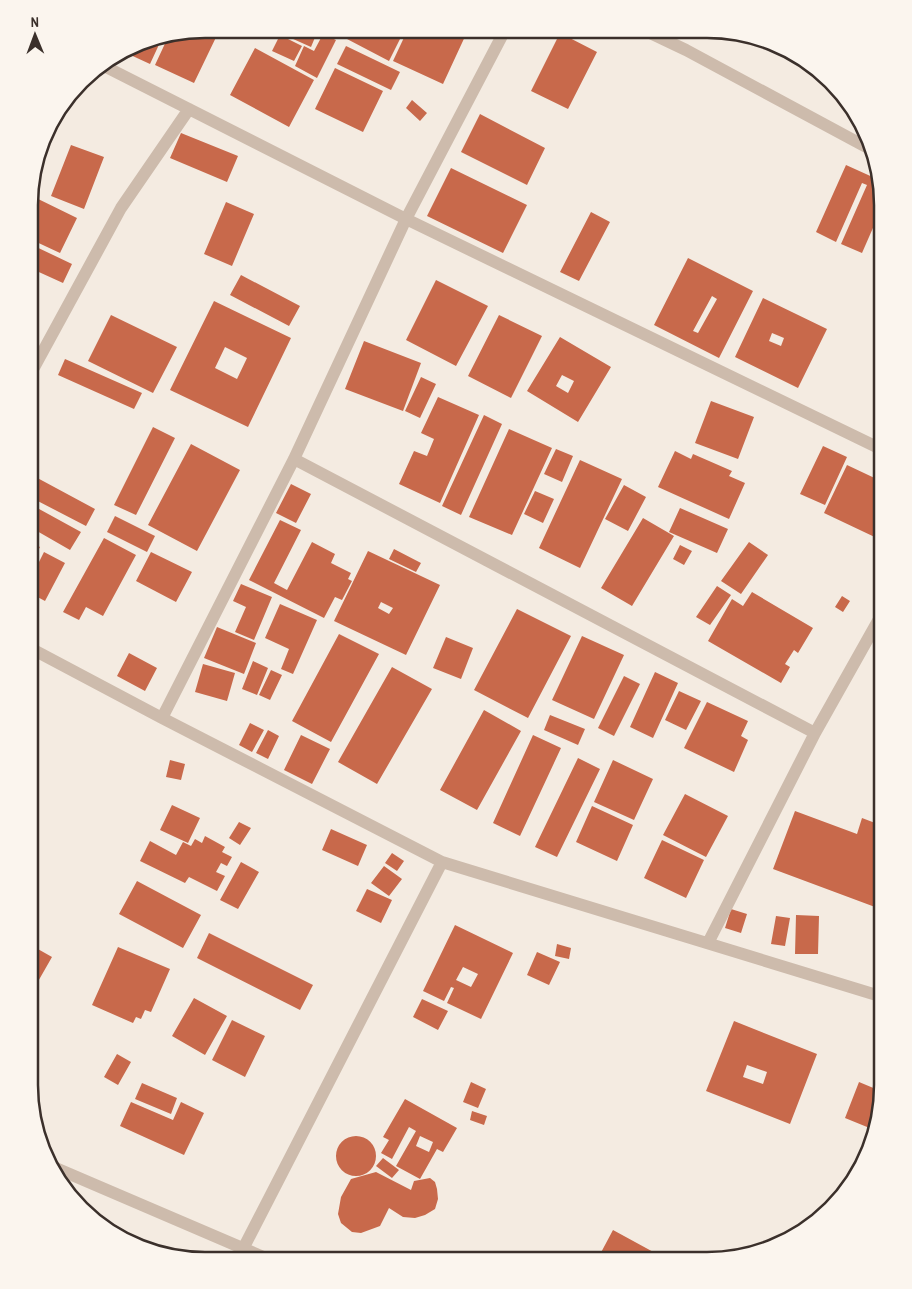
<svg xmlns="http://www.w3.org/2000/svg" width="912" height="1289" font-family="'Archivo Narrow',sans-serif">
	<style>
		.building { fill: #c8694b; fill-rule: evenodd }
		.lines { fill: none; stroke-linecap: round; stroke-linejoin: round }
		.street { stroke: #cdbbac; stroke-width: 12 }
		.rim { fill: none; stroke: #3b302b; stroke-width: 2.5 }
	</style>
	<rect width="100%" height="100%" fill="#f4ebe1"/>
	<path class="building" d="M205,29H220L194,83L155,65L169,35Z
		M284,29H301L316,35L311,47L282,34Z
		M352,29H381L400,39L389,61L347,39Z
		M408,29L468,30L443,84L393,61Z
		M560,33L597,52L568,109L531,91Z
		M323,34L336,40L317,78L295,66L304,46L314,51Z
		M280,35L302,46L294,61L272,51Z
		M163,36L150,64L124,52L148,38Z
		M346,46L400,72L391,90L337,64Z
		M255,48L314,80L289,127L230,95Z
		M335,68L383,91L363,132L315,109Z
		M412,100L427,113L420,121L406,108Z
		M480,114L545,148L527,185L461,152Z
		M181,133L238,156L227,182L170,158Z
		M71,145L104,157L84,209L51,196Z
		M846,165L877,179L883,205L862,253L841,244L867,185L862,183L836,242L816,232Z
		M451,168L527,205L503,253L427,216Z
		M30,195L77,218L60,253L30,239Z
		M226,202L254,214L232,266L204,254Z
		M591,212L610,222L579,281L560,272Z
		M30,244L72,264L63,283L30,268Z
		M688,258L753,291L719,358L654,325ZM712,296L717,299L698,333L693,331Z
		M241,275L300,306L289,326L230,295Z
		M436,280L488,306L456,366L406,340Z
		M763,298L827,329L798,388L735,357ZM772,333L784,338L781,346L769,341Z
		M214,301L291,338L248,427L170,390ZM225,347L247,358L237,379L215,368Z
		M111,315L177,347L153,393L88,361Z
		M499,315L542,336L511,398L468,376Z
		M560,337L611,367L578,422L527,391ZM562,375L574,381L568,393L556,386Z
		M364,341L421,363L403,411L345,389Z
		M65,359L142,393L134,409L58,375Z
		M421,377L436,384L420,418L405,411Z
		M438,397L479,415L440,503L399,484L414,451L427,456L434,439L421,433Z
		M711,401L754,417L738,459L695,443Z
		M484,415L502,424L461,515L442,506Z
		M153,427L175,438L136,515L114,505Z
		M509,429L552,448L512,535L469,517Z
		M191,444L240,470L197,551L148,525Z
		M823,446L847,457L825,505L800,494Z
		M556,449L573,456L562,482L544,474Z
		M675,451L691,459L693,454L732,471L729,476L745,483L729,519L658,487Z
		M580,460L622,479L580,568L539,548Z
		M847,465L883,482V535L881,540L824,513Z
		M30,474L95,509L86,526L30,497Z
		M291,484L311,494L296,523L276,513Z
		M624,485L646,497L628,531L605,519Z
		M535,491L554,499L543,523L524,514Z
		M30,504L81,532L70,550L30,527Z
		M680,508L728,529L717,553L669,532Z
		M115,516L155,536L147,552L107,532Z
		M643,518L674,536L632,606L601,588Z
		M280,520L301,530L274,583L287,590L312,542L335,554L331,563L351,573L348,579L352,581L342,600L335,597L324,618L249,580Z
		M104,538L136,555L103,616L86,607L79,620L63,612Z
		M30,542L40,547L30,565Z
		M749,542L768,555L741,594L721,581Z
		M680,545L692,551L684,565L673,559Z
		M394,549L421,563L416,572L389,559Z
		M368,551L440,585L406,655L334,621ZM381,602L393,608L389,614L378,608Z
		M44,552L65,563L45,601L30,593V580Z
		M151,552L192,572L176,602L136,581Z
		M241,584L272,597L254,640L235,632L246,607L233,601Z
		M717,586L731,595L710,625L696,617Z
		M752,592L813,628L798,653L794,650L785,664L790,667L781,683L708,641L732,599L743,606Z
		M842,596L850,601L843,612L835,607Z
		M280,604L317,620L293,674L281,669L289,649L265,638Z
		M517,609L571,636L528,718L474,690Z
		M217,627L256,643L244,674L204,658Z
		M339,634L379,654L331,742L292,721Z
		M582,636L624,655L594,719L552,700Z
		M446,637L473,648L461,679L433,668Z
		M129,653L157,668L145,691L117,676Z
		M253,661L268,668L257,695L242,689Z
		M203,664L235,673L227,701L195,692Z
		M392,667L432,689L377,784L338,762Z
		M271,670L282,675L270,700L259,695Z
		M655,672L678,683L653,738L630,727Z
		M624,676L640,684L614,736L598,728Z
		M679,691L701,701L686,730L665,720Z
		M707,702L748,721L741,736L748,740L734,772L684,748Z
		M484,710L521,731L477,810L440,790Z
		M550,715L585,729L578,745L544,730Z
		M250,723L264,730L252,752L239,745Z
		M268,730L279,736L268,759L256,753Z
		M301,735L330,749L312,784L284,770Z
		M533,735L561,748L520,836L493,823Z
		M578,758L600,769L557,857L535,847Z
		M170,760L185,764L181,780L166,777Z
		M613,760L653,779L634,820L594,802Z
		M685,794L728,816L706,857L663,835Z
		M172,805L200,818L188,843L160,830Z
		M592,806L633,825L617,861L576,842Z
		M795,811L857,834L862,818L883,826V886L875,907L773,869Z
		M239,822L251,828L240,845L229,838Z
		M331,829L367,845L358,866L322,850Z
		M205,836L225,847L222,852L232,857L227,866L221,863L216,872L225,876L217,891L189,877L185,883L140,861L150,841L176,855L183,842L191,846L195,839L202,843Z
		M662,840L704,860L686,898L644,878Z
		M392,853L404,861L397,871L385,863Z
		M241,862L259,872L238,909L220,900Z
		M384,866L402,879L389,896L371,883Z
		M137,881L201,915L183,948L119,914Z
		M367,889L392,900L381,923L356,911Z
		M731,909L747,914L741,933L725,928Z
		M796,915L819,916L818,954H795Z
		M776,916L790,918L785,946L771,944Z
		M455,925L513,953L481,1019L447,1003L454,988L451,987L444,1001L423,991ZM463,967L478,974L471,987L456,980Z
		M209,933L313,985L300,1010L197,958Z
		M29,944L52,957L36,985L29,981Z
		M557,944L571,948L569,959L555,956Z
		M118,947L170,969L151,1012L145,1010L141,1019L136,1017L133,1023L92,1005Z
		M537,952L560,962L549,985L527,975Z
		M194,998L227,1016L205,1055L172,1036Z
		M422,999L448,1011L438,1030L413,1017Z
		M232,1020L265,1036L245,1077L212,1060Z
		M734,1021L817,1054L790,1124L706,1091ZM747,1065L767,1072L763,1084L743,1077Z
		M117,1054L131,1062L118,1085L104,1077Z
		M471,1082L486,1089L478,1108L463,1102Z
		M859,1082L883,1092L872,1129L845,1118Z
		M142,1083L177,1098L171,1114L135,1099Z
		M405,1099L457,1128L443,1152L437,1149L420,1179L396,1166L416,1131L409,1127L392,1159L381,1153L389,1140L383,1137ZM420,1136L433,1142L429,1152L416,1146Z
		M131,1102L173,1120L181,1102L204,1113L184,1155L120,1126Z
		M472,1111L487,1116L484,1125L470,1120Z
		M336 1156a20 20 0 1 1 40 0a20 20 0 1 1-40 0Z
		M383,1158L399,1170L392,1178L376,1166Z
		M376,1172L411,1190L414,1181L430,1178L435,1182L437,1189L438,1199L435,1209L425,1215L415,1218L403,1217L389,1208L380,1226L361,1233L352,1232L341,1223L338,1214L341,1197L351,1179Z
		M613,1230L668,1260H597Z"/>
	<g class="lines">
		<path class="street" d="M644,30L686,50L870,149
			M102,65L406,219L883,450
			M30,375L121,208L189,109
			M294,459L815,733
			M30,648L162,718L442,862L883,997
			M162,718L294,459L406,219L505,30
			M708,943L815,733L883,612
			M51,1166L268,1259
			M244,1247L442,862"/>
	</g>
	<path d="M0 0H912V1289H0ZM205 38H707A167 167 0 0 1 874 205V1085A167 167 0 0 1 707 1252H205A167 167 0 0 1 38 1085V205A167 167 0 0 1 205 38Z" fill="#fbf5ee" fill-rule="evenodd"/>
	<path class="rim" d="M205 38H707A167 167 0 0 1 874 205V1085A167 167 0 0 1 707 1252H205A167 167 0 0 1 38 1085V205A167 167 0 0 1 205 38Z"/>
	<g transform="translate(35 35) rotate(359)" stroke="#fbf5ee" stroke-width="4" paint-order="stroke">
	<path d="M0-4L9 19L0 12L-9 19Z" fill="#3b302b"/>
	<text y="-8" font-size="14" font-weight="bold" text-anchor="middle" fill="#3b302b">N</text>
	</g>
</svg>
